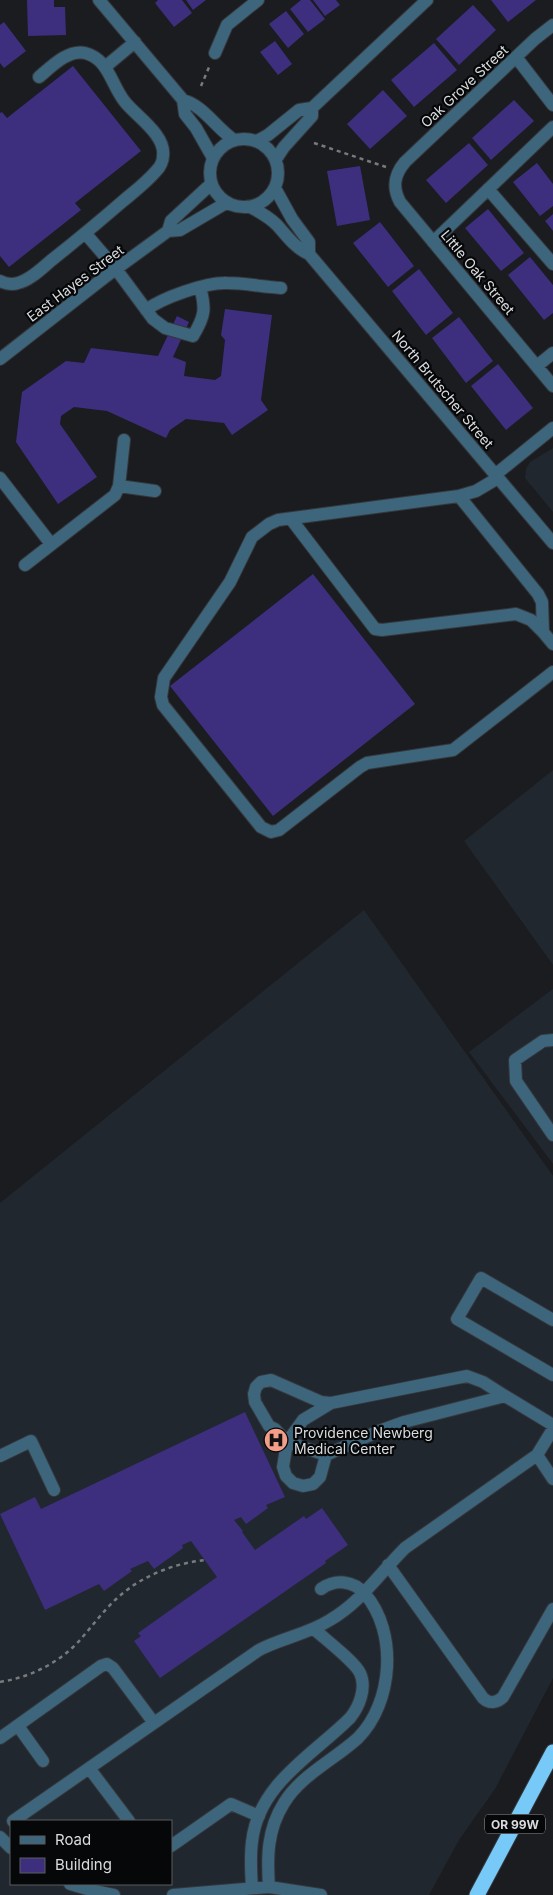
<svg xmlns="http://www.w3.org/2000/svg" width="553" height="1895" font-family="Inter,sans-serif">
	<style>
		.built { fill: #21272f; fill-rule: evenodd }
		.building { fill: #3e2e7e }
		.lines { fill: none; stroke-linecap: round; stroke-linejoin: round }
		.minor-casing { stroke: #35373b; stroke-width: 14 }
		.highway-casing { stroke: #35373b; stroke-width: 17 }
		.path { stroke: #787a7d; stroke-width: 2.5; stroke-dasharray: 4 4; stroke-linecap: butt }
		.minor { stroke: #3d657c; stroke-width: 12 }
		.highway { stroke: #77caf8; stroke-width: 15 }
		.labels { text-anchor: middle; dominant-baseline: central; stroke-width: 4.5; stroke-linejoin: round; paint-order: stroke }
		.shield { fill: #060708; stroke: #9a9b9e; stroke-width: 1 }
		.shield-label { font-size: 12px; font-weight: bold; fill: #d9dbde }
		.street-label { font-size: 14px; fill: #d9dbde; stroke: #060708 }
		.poi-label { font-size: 14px; fill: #d9dbde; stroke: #060708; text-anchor: start }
	</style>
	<rect width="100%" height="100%" fill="#1a1c20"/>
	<path class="built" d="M553,448V512L525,478L526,469L530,462Z
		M553,770V965L464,841Z
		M364,910L553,1176V1678L495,1789L459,1840L429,1895H0V1203ZM11,1821H171V1884H11Z
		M553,989V1164L469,1052Z"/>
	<path class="building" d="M27,0H54V7H65L66,35L28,36Z
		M158,0H182L192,13L174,27L155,3Z
		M186,0H206L193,10Z
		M301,0H310L325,19L308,32L290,9Z
		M313,0H336L340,5L325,16Z
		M491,0H536L508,22Z
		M473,5L496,30L459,65L436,39Z
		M286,11L304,34L288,48L269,24Z
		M4,22L26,51L4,68L0,63V25Z
		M275,41L292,64L278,75L260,52Z
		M434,43L457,70L414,107L391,80Z
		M73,66L141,151L75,203L81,210L9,267L0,256V113L2,112L7,118Z
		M383,90L407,116L370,149L347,124Z
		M514,100L534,121L491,160L472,138Z
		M469,143L488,165L446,203L426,180Z
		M537,163L553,184V206L540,216L513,182Z
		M360,166L370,220L337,226L327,171Z
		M488,209L524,253L501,271L465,228Z
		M553,214V231L545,221Z
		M380,222L414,266L388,287L353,243Z
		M530,257L553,285V313L544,320L508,275Z
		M419,269L453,313L426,335L392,291Z
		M225,309L272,315L261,400L268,410L232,435L224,423L186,419L170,430L166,438L107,411L74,407L61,416L60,424L97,477L58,504L16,442L22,392L66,361L84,363L91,348L158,356L177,316L189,322L173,357L186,362L184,376L215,380L221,376L225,340L221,335Z
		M459,317L493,361L466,383L432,338Z
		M498,364L533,408L506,430L471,386Z
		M313,574L415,704L273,816L170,686Z
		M245,1412L285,1497L266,1505L268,1508L246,1524L241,1517L234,1520L243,1531L242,1532L255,1550L304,1516L306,1519L322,1508L348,1545L325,1561L326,1563L160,1678L134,1641L141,1636L138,1633L217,1577L191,1541L182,1545L183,1548L154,1569L148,1561L130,1569L132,1571L104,1591L99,1584L45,1610L0,1514L35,1497L41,1509Z"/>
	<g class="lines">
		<g class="minor-casing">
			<path id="minor" d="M99,0L183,100L185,114L196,128L213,158
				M553,25L535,39L405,162C394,175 392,187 400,202L553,386
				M215,53L227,25L258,0
				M516,57L553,105
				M105,67L135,42
				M183,100C204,106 216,128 234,140
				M210 173a34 34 0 1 1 68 0a34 34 0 1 1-68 0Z
				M257,141L268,135L299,110L312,108L427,0
				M276,159L284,147L312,116V108
				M275,188L292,219L309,242V254
				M488,189L553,264
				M250,207C260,212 269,217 277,225C287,236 295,248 309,254L553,543
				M168,231L171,221L211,184
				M85,233L116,269L153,319L165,328L193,336C205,316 206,309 200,287
				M433,242L553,127
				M0,281C6,284 12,285 18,283C31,280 43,267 53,259C77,240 100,221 123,201C135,191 147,182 157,170C160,167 163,161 163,156C166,135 136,116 125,102C111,85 109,59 85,53C68,49 51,67 39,77
				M146,310C162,298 206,282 227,283C245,283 263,287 281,288
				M0,359L105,277L168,231L180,230L226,203
				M537,366L553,353
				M495,475L553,428
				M0,478L51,544
				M498,478L476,491L459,496L278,520L269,524L252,537L230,582L164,678L161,697L163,705L261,827L271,832L279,830L360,767L367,763L453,750L553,672
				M119,486L155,491
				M459,496L538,594L542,602L543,632L553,644
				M291,519L375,629L382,630L516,614L531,620L543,632
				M25,565L115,495L119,486L124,440
				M553,1040L543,1041L515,1060L516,1081L553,1135
				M553,1320L481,1278L457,1319L553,1375
				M331,1403L321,1402L271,1380L261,1382L256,1387L254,1394L255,1402L269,1426L275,1429L287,1442L326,1455L379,1431L404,1422L505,1396L553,1425
				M326,1455L320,1477L313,1484L303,1486L293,1483L286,1476L283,1467L287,1442L303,1420L331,1403L467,1376L483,1382L505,1396
				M537,1455L553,1479
				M0,1456L31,1441L54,1490
				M388,1565L483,1698C489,1704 497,1703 503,1697L553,1609
				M18,1726L43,1761
				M0,1738L101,1666L107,1664L113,1668L154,1723
				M89,1768L129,1821
				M13,1821L259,1650C282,1638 308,1634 330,1620C361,1602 380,1573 405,1548L537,1455L553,1429
				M0,1837L11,1848
				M171,1846L231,1804L259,1816
				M70,1884L94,1891L114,1895
				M269,1887C267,1857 267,1830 284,1803C301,1775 334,1760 358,1738C393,1703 398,1632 365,1594C353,1580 335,1579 321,1589
				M252,1888C251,1873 250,1857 252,1842C258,1784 313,1755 350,1718C359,1707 367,1688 360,1673C355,1662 325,1639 314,1629
				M173,1895L269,1887L321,1895"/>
		</g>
		<g class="highway-casing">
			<path id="highway" d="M477,1895L553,1752"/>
		</g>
		<path class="path" d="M201,86L210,65
			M314,143L386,167
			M0,1682C31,1677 59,1663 80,1640C95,1623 108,1604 127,1590C149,1573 178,1563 205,1560"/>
		<use href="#minor" class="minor"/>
		<use href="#highway" class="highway"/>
	</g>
	<defs>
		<g id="hospital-disc" transform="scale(1.25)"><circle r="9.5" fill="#f49e89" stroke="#060708"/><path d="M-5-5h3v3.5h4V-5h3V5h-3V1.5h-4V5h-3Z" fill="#111"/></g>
	</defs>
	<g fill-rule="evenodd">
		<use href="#hospital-disc" x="276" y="1440"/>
	</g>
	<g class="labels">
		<rect class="shield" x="485" y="1814.5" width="60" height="19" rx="4"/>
		<g class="shield-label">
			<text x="515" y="1824">OR 99W</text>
		</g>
		<g class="street-label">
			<text transform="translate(464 86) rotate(-43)">Oak Grove Street</text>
			<text transform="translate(478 272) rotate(50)">Little Oak Street</text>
			<text transform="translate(75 283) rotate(-37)">East Hayes Street</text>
			<text transform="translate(443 389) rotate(50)">North Brutscher Street</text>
		</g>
		<g class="poi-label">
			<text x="294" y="1432">Providence Newberg<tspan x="294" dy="16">Medical Center</tspan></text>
		</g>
	</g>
	<rect x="10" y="1820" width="162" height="65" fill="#060708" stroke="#5a5c5e"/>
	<rect x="20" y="1836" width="25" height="8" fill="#3d657c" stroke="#5a5c5e"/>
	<text x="55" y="1845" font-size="15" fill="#d9dbde">Road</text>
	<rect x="20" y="1858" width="25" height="15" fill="#3e2e7e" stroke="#5a5c5e"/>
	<text x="55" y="1870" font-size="15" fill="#d9dbde">Building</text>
</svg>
